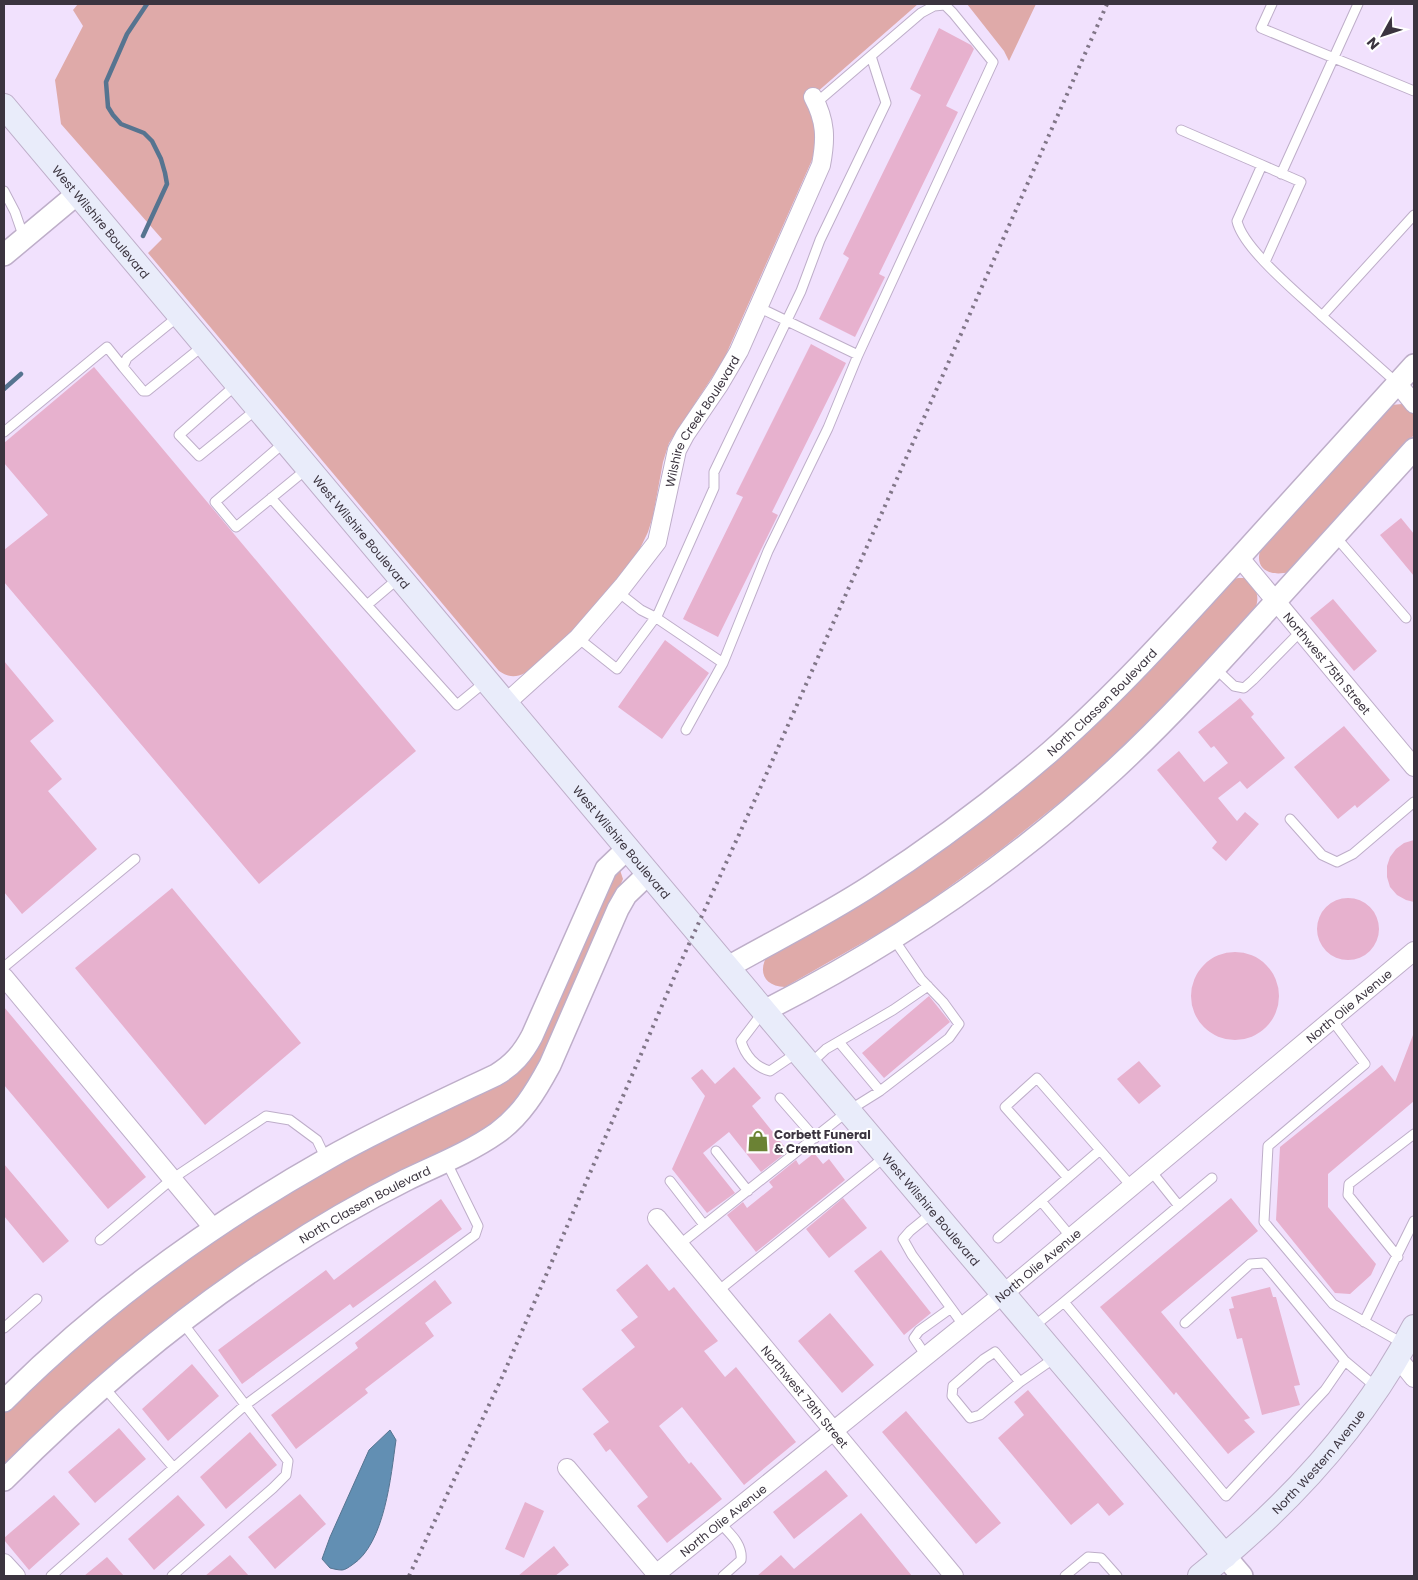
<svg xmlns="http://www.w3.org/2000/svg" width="1418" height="1580" font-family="Poppins,sans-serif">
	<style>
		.green { fill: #dfaaa9 }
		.water { fill: #628fb3; stroke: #567490 }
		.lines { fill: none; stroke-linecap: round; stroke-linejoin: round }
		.stream { stroke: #567490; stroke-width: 4.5 }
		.building { fill: #e7b1ce }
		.service-casing { stroke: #beaec9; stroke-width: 11 }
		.minor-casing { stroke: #beaec9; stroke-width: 20 }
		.tertiary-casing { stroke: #beaec9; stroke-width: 24 }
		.secondary-casing { stroke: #beaec9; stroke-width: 26 }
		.service { stroke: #fff; stroke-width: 9 }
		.minor { stroke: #fff; stroke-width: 18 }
		.tertiary { stroke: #fff; stroke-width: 21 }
		.secondary { stroke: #e9ecfa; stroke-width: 24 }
		.rail { stroke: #817688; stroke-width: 4; stroke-dasharray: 2.5 5; stroke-linecap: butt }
		.labels { text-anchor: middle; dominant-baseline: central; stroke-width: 4; stroke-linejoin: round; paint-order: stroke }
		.street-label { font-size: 12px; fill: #3b343f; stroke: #fff }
		.poi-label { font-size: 12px; font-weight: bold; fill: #3b343f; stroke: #fff; text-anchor: start }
	</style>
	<rect width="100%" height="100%" fill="#f1e1fd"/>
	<path class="green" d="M78,4H918L816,93C805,112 815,117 815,136C815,144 814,153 812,160L724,359L669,443L663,462L653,516L648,532L634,561L590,619L525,673C515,678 508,677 499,671L148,253L162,239L61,124L55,80L83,26L73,10Z
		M967,4H1036L1009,61L1004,51Z
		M1402,404C1418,412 1414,419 1414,435L1289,572C1270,577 1253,569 1261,548L1391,405Z
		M1238,578H1245C1255,589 1260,592 1256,607L1176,694L1114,757L1064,799L1000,850L906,918L785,987C763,986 757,970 769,953L906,871L1226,582Z
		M620,870L623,879L537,1074L530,1088L492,1128L331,1212L4,1469V1412L63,1356L139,1293L215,1238L303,1182L502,1080L613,874Z"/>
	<path class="water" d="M390,1430L396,1440C391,1475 385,1544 352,1565C349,1567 345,1570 342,1570C338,1570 334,1569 330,1568L322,1559L330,1537L369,1450Z"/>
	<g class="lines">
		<path class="stream" d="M143,236L167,184L165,173L161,159L152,141L144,133L121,124L113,115L108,107L106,82L127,34L147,4
			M4,389L21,374"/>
	</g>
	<path class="building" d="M939,28L971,45L974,49L946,106L958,112L879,274L885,277L855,337L819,319L849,258L843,254L921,95L910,89Z
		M811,344L846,363L772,512L778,515L718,637L683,619L743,497L736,494Z
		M94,367L416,751L259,884L4,582V550L48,515L4,463V443Z
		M1401,518L1414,534V576L1380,535Z
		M1333,599L1377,651L1354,671L1310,618Z
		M665,640L709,673L662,739L618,707Z
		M4,661L54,721L30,741L62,779L48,791L97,849L22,914L4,892Z
		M1240,698L1254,714L1251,717L1285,758L1247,789L1240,781L1218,798L1237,821L1245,812L1259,824L1226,861L1212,848L1217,842L1157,770L1179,751L1204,782L1228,763L1214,746L1211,748L1198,732Z
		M1344,726L1390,780L1357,808L1355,805L1338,819L1294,767Z
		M1414,840V902L1406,900L1397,895L1390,887L1387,877V866L1390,857L1396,849L1404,843Z
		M172,888L301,1043L205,1125L75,968Z
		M1317 929a31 31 0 1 1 62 0a31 31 0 1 1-62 0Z
		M1191 996a44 44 0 1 1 88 0a44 44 0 1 1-88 0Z
		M929,996L950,1022L884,1078L862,1053Z
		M4,1007L146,1177L108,1209L4,1085Z
		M1413,1035L1414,1101L1328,1174V1207L1376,1264L1371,1275L1350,1294L1335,1293L1276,1220L1280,1147L1382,1065L1395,1082Z
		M1139,1061L1161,1086L1139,1104L1117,1079Z
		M734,1067L761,1098L752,1106L788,1151L761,1172L729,1132L703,1153L735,1193L707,1213L672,1169L705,1096L691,1078L702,1069L715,1084Z
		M814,1153L823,1164L829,1159L845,1180L756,1252L727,1215L743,1202L747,1208L773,1187L769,1182L796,1160L799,1165Z
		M4,1164L69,1241L43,1263L4,1216Z
		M843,1198L867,1228L829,1258L806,1229Z
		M1231,1198L1258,1231L1161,1312L1250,1418L1244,1420L1255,1432L1228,1454L1176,1392L1174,1395L1100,1307Z
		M441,1199L462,1229L353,1308L350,1304L242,1384L218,1350L326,1270L334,1280Z
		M881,1250L931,1313L904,1335L854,1271Z
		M647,1264L669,1291L674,1287L718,1341L704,1351L725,1377L736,1367L796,1442L744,1485L682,1407L659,1426L689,1464L691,1462L722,1499L667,1543L637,1506L648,1497L610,1449L606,1452L593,1434L609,1422L582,1389L635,1347L621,1330L638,1317L616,1290Z
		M435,1280L452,1303L425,1323L434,1336L365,1389L368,1393L296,1449L271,1415L358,1348L355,1343Z
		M1270,1287L1273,1297H1276L1300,1385L1294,1386L1300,1405L1262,1415L1242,1338L1237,1339L1229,1309L1234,1308L1231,1297Z
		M830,1313L874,1365L842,1393L798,1341Z
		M192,1364L219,1396L168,1441L142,1409Z
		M1028,1390L1124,1504L1109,1516L1098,1503L1071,1525L998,1438L1024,1415L1014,1402Z
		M906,1411L1001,1523L976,1544L882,1432Z
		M119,1428L146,1459L95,1503L68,1472Z
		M250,1432L277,1465L226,1509L200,1477Z
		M826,1470L848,1496L794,1539L773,1512Z
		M300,1494L326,1524L275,1569L248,1537Z
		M54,1495L80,1524L29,1570L4,1540V1538Z
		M178,1495L205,1525L154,1570L128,1539Z
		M525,1502L544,1511L524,1558L505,1549Z
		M861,1513L912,1576H757L781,1555L794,1569Z
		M554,1546L569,1565L555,1576H518Z
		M230,1555L249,1576H205Z
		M107,1557L124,1576H84Z"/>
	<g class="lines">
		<g class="service-casing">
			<path id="service" d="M1272,4L1261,28L1414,91
				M1181,130L1262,165
				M1281,174L1358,4
				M4,191L15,212L24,238
				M1265,262L1301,182L1262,165L1237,221C1243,249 1300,295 1322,316
				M758,307L858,355
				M180,315L127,358L123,367L143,391H147L204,345
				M1397,383L1322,316L1414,215
				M237,384L179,435L199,456L258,408
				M4,432L107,347L123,367
				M286,441L215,502L236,527L308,468
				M271,498L367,605L400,577
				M1335,536L1406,618
				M618,592L641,610L655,617L723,663L768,551L828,428L858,355L993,62L953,13L945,5L934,6L921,13L816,103
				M367,605L457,705L485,682
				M578,638L617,669L658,614L714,488V472L801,291L820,240L886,103L871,56
				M1215,668L1234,686L1244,688L1253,680L1301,631
				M686,730L723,663
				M1290,819L1322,855L1337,862L1353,854L1414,802
				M4,967L135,859
				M763,1012L741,1041C745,1055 755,1067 770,1071L798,1052
				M1332,1020L1365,1064L1268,1146L1264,1222L1333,1304L1404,1344
				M839,1042L880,1091
				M810,1064L826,1049L893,1010L928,986
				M780,1098L815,1138
				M716,1151L748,1191
				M1151,1171L1179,1206
				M1068,1178L1005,1107L1037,1078L1100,1150
				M1212,1178L1064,1302L1226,1496L1325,1390L1345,1361L1376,1387
				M670,1181L704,1225
				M1041,1201L1071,1237
				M998,1238L1100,1150L1132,1187
				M100,1240L172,1179L266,1116L290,1120L317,1140L326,1159
				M679,1245L848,1111L880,1091L949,1038L959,1024L943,1002L921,979L893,938
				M1398,1257L1348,1195L1349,1184L1414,1134
				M718,1291L886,1156
				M951,1308L964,1326
				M1364,1322L1414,1221
				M1185,1323L1250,1264L1264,1263L1345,1361
				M1033,1327L1064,1302
				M4,1328L37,1299
				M926,1356L914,1338L919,1331L951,1308L912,1255L903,1239L910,1231L932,1213
				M1020,1382L980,1415L970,1418L952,1396L953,1386L984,1359L995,1352L1020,1382L1056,1357
				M103,1386L174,1468
				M720,1523C730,1534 743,1544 741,1560L723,1576
				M51,1576L244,1406L475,1235L478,1226L446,1161
				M172,1576L273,1488L286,1475L288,1461L182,1322
				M1065,1576L1088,1557L1101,1558L1117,1576"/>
		</g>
		<g class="minor-casing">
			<g id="minor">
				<path d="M1398,384L1414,404"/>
				<path id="s1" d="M1239,557L1414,767"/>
				<path id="s2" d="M506,703L578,638L623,586L657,542L677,450L685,435L719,385L739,351L821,165C826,139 826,121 813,97"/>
				<path d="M4,977L214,1229"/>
				<path id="s3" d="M657,1218L954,1576"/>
				<path d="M1397,1357L1414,1378"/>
				<path d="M567,1468L658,1576"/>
				<path d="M4,1563L16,1576"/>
				<path id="s4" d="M656,1574L1003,1294L1414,951"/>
			</g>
		</g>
		<g class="tertiary-casing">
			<g id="tertiary">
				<path d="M4,255L77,194"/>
				<path id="s5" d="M728,967C776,940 826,915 872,885C934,845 994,800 1050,752C1118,692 1179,624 1240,557C1298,493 1356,429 1414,365"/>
				<path d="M764,1011C890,947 1010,866 1114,770C1167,721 1216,667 1265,613C1315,558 1364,504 1414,449"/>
				<path d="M4,1401C99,1306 210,1225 327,1159C382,1128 439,1102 496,1075C513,1065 523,1053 532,1036L606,869L628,848"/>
				<path id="s6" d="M4,1480C88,1396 178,1318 278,1254C319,1227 362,1202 406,1180C435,1166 470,1152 497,1133C521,1116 536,1091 550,1065L618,909L626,895L649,873"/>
				<path d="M1225,1556L1242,1576"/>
			</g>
		</g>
		<g class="secondary-casing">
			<g id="secondary">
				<path id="s7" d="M4,106L764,1011L1225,1556"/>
				<path id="s8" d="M1200,1576C1286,1508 1363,1425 1414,1327"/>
			</g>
		</g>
		<use href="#service" class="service"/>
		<use href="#minor" class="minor"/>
		<use href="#tertiary" class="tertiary"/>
		<use href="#secondary" class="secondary"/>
		<path class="rail" d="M409,1576L504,1373L679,966L758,793L1107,4"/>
	</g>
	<defs>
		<g id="shop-bare" transform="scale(1.725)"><path d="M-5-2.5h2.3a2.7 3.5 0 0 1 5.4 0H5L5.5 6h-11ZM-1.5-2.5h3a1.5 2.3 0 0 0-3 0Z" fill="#6b8234" stroke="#fff" stroke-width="2.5" paint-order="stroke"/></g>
	</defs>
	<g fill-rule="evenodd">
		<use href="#shop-bare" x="758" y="1141"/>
	</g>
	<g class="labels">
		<g class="street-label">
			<text stroke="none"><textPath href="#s7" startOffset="151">West Wilshire Boulevard</textPath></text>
			<text stroke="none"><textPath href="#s2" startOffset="352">Wilshire Creek Boulevard</textPath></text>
			<text stroke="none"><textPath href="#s7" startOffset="556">West Wilshire Boulevard</textPath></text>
			<text stroke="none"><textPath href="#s1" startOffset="138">Northwest 75th Street</textPath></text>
			<text stroke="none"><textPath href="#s5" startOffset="460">North Classen Boulevard</textPath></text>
			<text stroke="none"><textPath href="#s7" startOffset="961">West Wilshire Boulevard</textPath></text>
			<text stroke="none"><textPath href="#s4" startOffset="896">North Olie Avenue</textPath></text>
			<text stroke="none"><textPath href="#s6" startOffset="456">North Classen Boulevard</textPath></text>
			<text stroke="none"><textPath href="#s7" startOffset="1441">West Wilshire Boulevard</textPath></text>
			<text stroke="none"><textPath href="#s4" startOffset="491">North Olie Avenue</textPath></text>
			<text stroke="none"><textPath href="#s3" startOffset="232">Northwest 79th Street</textPath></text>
			<text stroke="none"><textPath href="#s8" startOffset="165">North Western Avenue</textPath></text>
			<text stroke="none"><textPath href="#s4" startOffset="86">North Olie Avenue</textPath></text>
		</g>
		<g class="poi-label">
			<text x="774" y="1134">Corbett Funeral<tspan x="774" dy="14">&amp; Cremation</tspan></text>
		</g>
	</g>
	<rect width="1418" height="1580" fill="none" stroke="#3b343f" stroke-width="10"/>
	<g transform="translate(1383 35) rotate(230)" stroke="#ffffff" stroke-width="4" paint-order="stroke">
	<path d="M0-4L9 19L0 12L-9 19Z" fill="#3b343f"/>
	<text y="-8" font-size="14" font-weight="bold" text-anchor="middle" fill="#3b343f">N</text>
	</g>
</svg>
